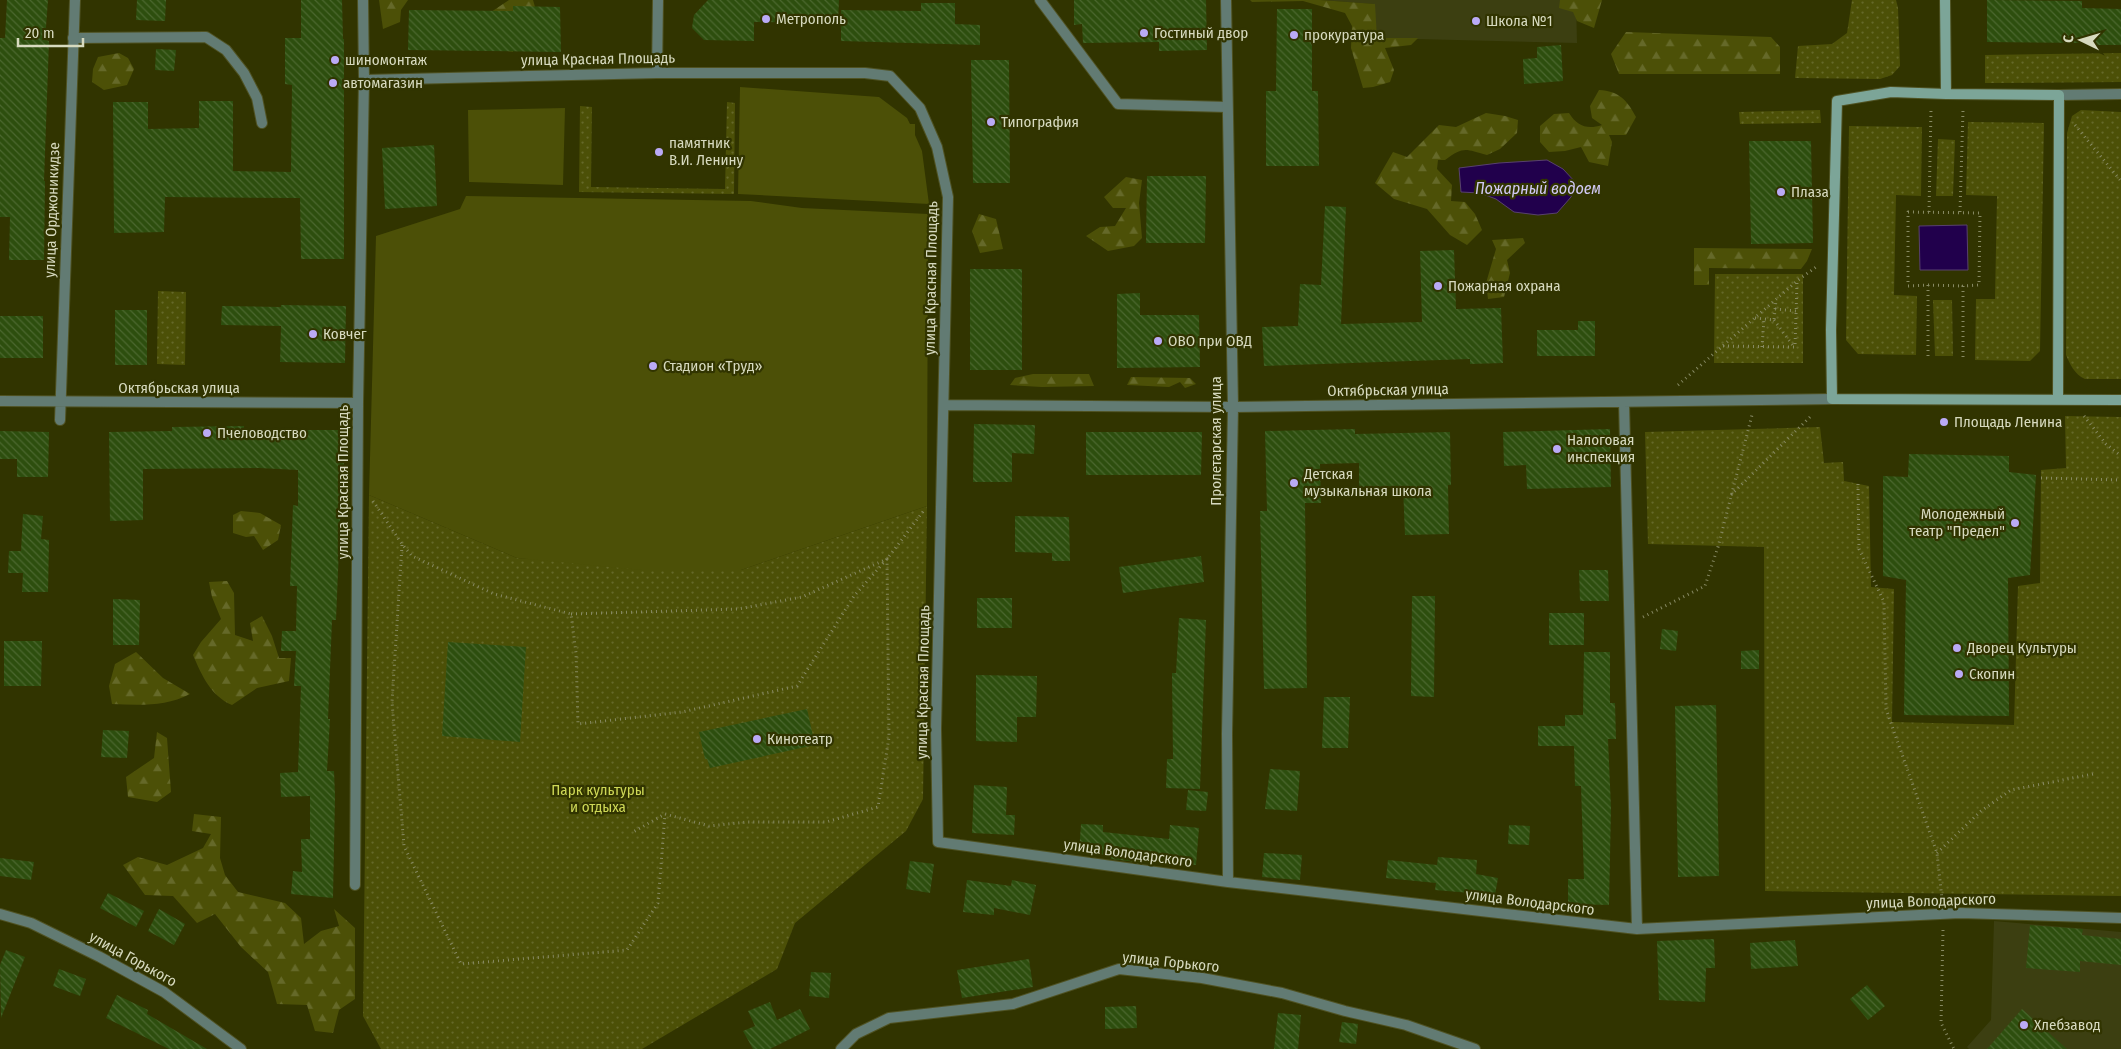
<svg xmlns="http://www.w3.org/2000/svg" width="2121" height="1049" font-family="'Fira Sans Condensed',sans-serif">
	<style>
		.built { fill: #3c3f11 }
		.grass { fill: url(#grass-dots) }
		.forest { fill: url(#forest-firs) }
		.pitch { fill: #4c5007 }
		.water { fill: #21004c; stroke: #58416e }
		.building { fill: url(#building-back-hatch) }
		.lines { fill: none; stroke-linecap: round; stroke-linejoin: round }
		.lane-casing { stroke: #4f5222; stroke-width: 12 }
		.street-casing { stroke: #4f5222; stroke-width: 12 }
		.secondary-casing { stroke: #4f5222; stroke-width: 12 }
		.path { stroke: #878a63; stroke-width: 3; stroke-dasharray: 1 4; stroke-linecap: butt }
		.lane { stroke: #627b73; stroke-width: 10 }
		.street { stroke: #627b73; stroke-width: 10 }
		.secondary { stroke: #7ca598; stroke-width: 10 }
		.poi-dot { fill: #baaaf6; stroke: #313400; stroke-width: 2 }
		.labels { text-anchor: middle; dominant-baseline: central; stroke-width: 4.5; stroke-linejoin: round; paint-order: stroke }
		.poi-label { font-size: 15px; fill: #d7dabf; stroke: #313400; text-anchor: start }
		.street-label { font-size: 15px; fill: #d7dabf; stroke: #313400 }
		.park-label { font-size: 15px; fill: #ced856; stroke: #313400 }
		.water-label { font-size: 16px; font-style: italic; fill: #d2caf6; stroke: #313400 }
	</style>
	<defs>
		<pattern id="grass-dots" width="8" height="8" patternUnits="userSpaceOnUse" patternTransform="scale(1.25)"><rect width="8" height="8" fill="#4c5007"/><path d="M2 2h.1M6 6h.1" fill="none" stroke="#656929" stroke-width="1.8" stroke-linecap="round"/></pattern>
		<pattern id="forest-firs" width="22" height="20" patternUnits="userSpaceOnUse" patternTransform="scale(1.25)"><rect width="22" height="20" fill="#4c5007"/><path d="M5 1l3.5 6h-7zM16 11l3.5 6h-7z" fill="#656929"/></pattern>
		<pattern id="building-back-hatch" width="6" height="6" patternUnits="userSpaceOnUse" patternTransform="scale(1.25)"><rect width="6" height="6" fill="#2d4e0e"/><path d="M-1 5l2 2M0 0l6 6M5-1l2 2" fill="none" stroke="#4b672f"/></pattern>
	</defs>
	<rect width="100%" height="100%" fill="#313400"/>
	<path class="built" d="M1320,0H1576L1577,43L1377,38L1374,4Z
		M1994,921L2121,932V1049H1969L1967,1047L1991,1020Z"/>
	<path class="grass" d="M1852,0H1896L1898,8L1900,66L1892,75L1880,79L1795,78L1798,46L1832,44L1847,33Z
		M2121,53V82L1985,83V55Z
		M727,102L735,103L734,194L579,192L580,106L592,107L591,187L725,189Z
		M1820,110L1821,123L1740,124L1739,112Z
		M2081,110L2121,112V379H2085C2074,374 2070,364 2066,355L2067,133L2072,116Z
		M1968,122L2044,123L2040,351L2030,361L1975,360L1976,299H1995L1997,196L1966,195Z
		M1849,126L1922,127L1921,196L1896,195L1894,295L1917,296L1916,355L1858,354L1846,340Z
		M1938,139L1955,140L1953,196H1936Z
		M1715,274H1803V363H1714Z
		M158,291L186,292L185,365L157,364Z
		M1933,300H1952L1953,356H1935Z
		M2065,416L2121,417V896L1765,891L1764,547L1648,544L1645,432L1820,427L1824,463L1843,462L1844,481L1869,486L1871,587L1894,589L1892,722L2014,725L2018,586L2040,583L2041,470L2066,468Z
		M369,495L517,558L741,570L927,506L923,799L906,831L795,923L777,969L642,1049H381L363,1016Z"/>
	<path class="forest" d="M379,0H408L401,10L400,22L383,29Z
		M509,0H533L535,7H513V52L492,48L491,12Z
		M1250,0H1320L1375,4L1377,38H1418L1411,45L1385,48L1394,70L1390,82L1373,87L1363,88L1351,48L1352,26L1345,13L1303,1L1252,2Z
		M1560,0H1602L1594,28L1577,21L1573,12L1559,8Z
		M1626,32L1771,37L1780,47V74H1619L1611,54Z
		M119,53L128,58L134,69L127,85L104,90L92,82L93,69L98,57Z
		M1599,90C1619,91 1627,100 1636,117L1626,135H1609L1612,142L1608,166L1589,162L1581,147L1565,151L1549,152L1540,142V126L1554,114L1569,113C1577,126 1587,130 1602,125L1592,118L1590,106Z
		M1486,113L1505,116L1518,120L1517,133L1500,149L1487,155C1465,149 1464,146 1445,160H1438L1437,169L1452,185L1451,201L1465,202L1475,214L1482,230L1467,245L1450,235L1427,209L1394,199L1375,183L1393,152L1407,157L1439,125L1456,127Z
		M1126,177L1142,180L1139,203L1142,238L1134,246L1108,251L1086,236L1100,227L1115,226L1126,208H1113L1104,197Z
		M979,214L996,219L1003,249L980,253L972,231Z
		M1523,238L1525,243L1507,260L1510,273L1504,297L1488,299L1486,283L1496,249L1492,240Z
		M1694,248L1812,249L1807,261L1801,269L1709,268V285H1694Z
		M1033,374H1089L1094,386L1042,387L1010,385L1015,378Z
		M1131,377L1190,378L1196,384L1185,388L1180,382L1169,387L1127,385Z
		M241,511L260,513L281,525L278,540L263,550L254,536L246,537L233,533V515Z
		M227,581L234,593L235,635L253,641L250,623L262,616L272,636L279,658H291L289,681L257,688L232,705C211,696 202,676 193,655L201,642L221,619L212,597L209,582Z
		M136,652L163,678L190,694C165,707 139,705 112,704L109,686L115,664Z
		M157,732L167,738L171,792L157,802L128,797L126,777L154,758Z
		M194,814L221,817L220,858L225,875L238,892L285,903L301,918L304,944L321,931L339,926L334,909L355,928V999L339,1010L333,1033L315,1031L307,1005L277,1004L268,972L241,947L215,914L197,923L173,896L145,895L123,865L138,857L167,865L203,848L211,834L192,831Z"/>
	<path class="pitch" d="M740,87L879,97L907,118L910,124H915V135L922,151L929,204L738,194Z
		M565,108L563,185L469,182L468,110Z
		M466,196L751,201L802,208L928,214L927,506L741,570H642L517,558L369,495L376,236L460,209Z"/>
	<path class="water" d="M1547,160L1563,169L1577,184L1571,197L1557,213L1538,215L1514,212L1496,199L1480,193L1461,192L1459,168L1499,163Z
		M1967,225L1968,270H1920L1919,226Z"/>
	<path class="building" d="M7,0H48L45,40L49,41L44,181H45L44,260H9L10,217H0V38H5Z
		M137,0H166L165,21L136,20Z
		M301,0H342L343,39H344V259H301L300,198L165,197L164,232L114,233L113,102H148V129L199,128V101H233V171L291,172L292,85L285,84V38H301Z
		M708,0H839L838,23L754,22V41L704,40L692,28L694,15Z
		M1074,0H1206L1207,50L1159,51V42L1083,43L1082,24L1074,25Z
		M1987,0L2082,1V8L2121,9V45H2092V43L1987,42Z
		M921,3H955V24L980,25V45L841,41V10L921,11Z
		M513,6L560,7L561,52L408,50L409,10L513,11Z
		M1277,9H1312V91H1318L1319,166H1266V91H1276Z
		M1561,45L1563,81L1524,84L1523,59L1537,58V47Z
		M156,49L176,50L174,71L155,70Z
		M971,60H1009L1010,183H973Z
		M1749,141H1811L1813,243L1751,244Z
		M434,145L437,206L385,209L382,148Z
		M1147,176H1206L1205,243H1146Z
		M1325,206L1346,207L1341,324L1422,322L1420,251L1454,250L1456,309L1501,308L1503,363L1470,364V359L1264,366L1262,327L1298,326L1300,284L1321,285Z
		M970,269H1022V370H970Z
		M1140,293V315H1199L1200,367L1117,368V294Z
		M281,305L346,306L345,363L280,362L281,326L221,325L222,306L281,307Z
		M115,310H147V365H115Z
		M0,316H43V358H0Z
		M1578,321H1595V356H1537V330H1578Z
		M974,424L1035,425L1034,454L1012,453V482H973Z
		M244,426V433L298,434V430H344V500H341L336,620H332L328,719H330L327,771H334L335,796L333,898L291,894L293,871L302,872L301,839H310V796L281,797L280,773L298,772L301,686H294L296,651H281L282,631H296L297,586H290L293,505L298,506V470L259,468L143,469V520L110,521L109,432L172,431V427Z
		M1355,429V434L1450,432L1451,485H1448L1449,534L1405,535L1403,486L1359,487V463L1320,464L1321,503H1305L1307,688L1264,689L1260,511H1267L1265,431Z
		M1610,429L1611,487L1527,489L1526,465L1504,466L1503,432Z
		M0,431L49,432L48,477H17V459H0Z
		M1086,432H1202L1201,475H1086Z
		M1909,454L2009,456V472L2036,475L2030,575L2008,578L2009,716L1904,715L1906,580L1883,576V476L1908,477Z
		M23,514L43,516L41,539L49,540L48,592H22L23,573H8L9,551H21Z
		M1015,516L1069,517L1070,561H1052V553L1015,552Z
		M1201,556L1204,582L1123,593L1119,567Z
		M1579,570H1608L1609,601H1580Z
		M1412,596H1435L1434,697L1411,696Z
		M977,598H1012V628H977Z
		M113,599L140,600L139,645H113Z
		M1549,613H1584V645H1549Z
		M1179,618L1206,620L1200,789L1166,788L1167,759H1173L1172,673H1176Z
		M1662,629L1678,631L1676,651L1660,649Z
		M4,641H42L41,686H4Z
		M448,642L526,647L520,742L442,736Z
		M1759,650V669H1741V651Z
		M1584,652H1610V703H1615L1616,739H1608L1611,808L1609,905L1568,904V879H1584L1581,786H1575L1574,746H1538V726H1565V715H1583Z
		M976,675L1037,676L1036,717H1017V742L976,741Z
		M1324,697H1350L1348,748H1322Z
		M1716,705L1719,876L1678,877L1675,706Z
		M807,709L815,745L710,768L707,759H705L699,732Z
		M103,730L129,731L127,758L101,757Z
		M1270,769L1300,771L1297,811L1265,809Z
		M974,785L1007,787L1006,815H1015L1014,835L972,833Z
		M1188,790L1208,792L1206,811L1186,810Z
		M1081,824L1103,825V832L1169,839L1170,825L1199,828L1196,865L1137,862L1111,859V855L1079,853Z
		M1509,825L1530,826L1529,845L1508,844Z
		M1264,853L1302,855L1300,880L1262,877Z
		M1438,857L1477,860L1476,874L1498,878L1495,895L1435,890L1436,883L1386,878L1388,860L1437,865Z
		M0,858L34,862L31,880L0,876Z
		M910,861L934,864L930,893L906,889Z
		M967,880L1011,886L1012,880L1036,885L1030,915L994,908V915L963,912Z
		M108,893L144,911L136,927L100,908Z
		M159,909L185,924L174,945L148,931Z
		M2030,925L2083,929L2082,935L2121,939V965L2080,961V972L2026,968Z
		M1714,939L1715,968H1706L1705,1002L1659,1000L1657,941Z
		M1795,940L1798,966L1751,969L1750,943Z
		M6,950L25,957L1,1018L0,965Z
		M1029,959L1033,987L962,998L957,970Z
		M59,969L86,979L80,996L53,986Z
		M811,972L831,973L829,998L809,996Z
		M1867,985L1885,1006L1868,1020L1850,999Z
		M117,995L148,1010L147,1014L207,1049H169L106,1018Z
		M770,1002L777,1020L800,1009L810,1029L770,1049H753L743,1031L755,1026L748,1011Z
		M1136,1006L1137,1028L1105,1029V1007Z
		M2022,1009L2067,1049H1987Z
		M1278,1013L1301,1015L1298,1049H1274Z
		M1342,1022L1358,1024L1356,1044L1339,1042Z"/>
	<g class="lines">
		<g class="lane-casing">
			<path id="lane" d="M1040,0L1118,104L1227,107
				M73,38L206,37L226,50L244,73L257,98L262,123
				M2059,95L2121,94"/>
		</g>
		<g class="street-casing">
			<path id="street" d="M1226,0L1233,407L1227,734L1228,882
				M657,73L658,0
				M364,80L657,73H865L890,76L920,108L937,147L948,197L936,729L938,842L1228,882L1637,929L1960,913L2121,918
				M0,401L358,403
				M1624,402L1637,929
				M944,405L1233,407L1832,399
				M60,420L75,0
				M355,885L358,403L364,80L363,0
				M0,914L31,923L100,957L164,992L241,1049
				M841,1049L856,1034L889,1018L1013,1004L1119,969L1202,978L1282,993L1345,1011L1406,1025L1475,1049"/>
		</g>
		<g class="secondary-casing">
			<path id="secondary" d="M1945,0L1946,94
				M2058,399L2059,95L1946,94L1891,92L1837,101L1831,330L1832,399L2121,400"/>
		</g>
		<path class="path" d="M2075,125L2121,181
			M1929,212L1931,109
			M1960,212L1963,110
			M1928,285L1963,286
			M1775,309L1796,311
			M1755,318L1774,320L1776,300
			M1774,320L1794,347
			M1723,346L1795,347L1797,281
			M1762,347L1764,319
			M1928,356V285L1908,286V212L1980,213L1979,285L1963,286V358
			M1678,385L1797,281L1816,267
			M2084,416L2106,444L2121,456
			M2041,478L2121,480
			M1858,484L1859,549L1884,602L1886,709L1937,853L1942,899
			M1731,495L1812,415
			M373,501L402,544L412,556L494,594L571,614L576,653L578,724L682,712L797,686L854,596L887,559L925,509
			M402,545L392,702L404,846L461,964L627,950L658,903L665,814
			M571,614L738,609L802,597L887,559L889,737L878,807L826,822H747L709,826L665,814L633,832
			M1643,617L1705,586L1718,547L1752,415
			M1937,853L1981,811L2011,790L2093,774
			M1943,930L1941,1023L1954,1049"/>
		<use href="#lane" class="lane"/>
		<use href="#street" class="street"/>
		<use href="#secondary" class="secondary"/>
	</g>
	<g class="poi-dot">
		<circle cx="766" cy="19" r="5"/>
		<circle cx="1476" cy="21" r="5"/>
		<circle cx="1144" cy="33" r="5"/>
		<circle cx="1294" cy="35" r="5"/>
		<circle cx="335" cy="60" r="5"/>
		<circle cx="333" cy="83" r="5"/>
		<circle cx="991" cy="122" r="5"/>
		<circle cx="659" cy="152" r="5"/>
		<circle cx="1781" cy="192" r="5"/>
		<circle cx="1438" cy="286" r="5"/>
		<circle cx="313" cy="334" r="5"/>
		<circle cx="1158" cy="341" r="5"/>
		<circle cx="653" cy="366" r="5"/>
		<circle cx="1944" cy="422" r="5"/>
		<circle cx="207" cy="433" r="5"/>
		<circle cx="1557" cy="449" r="5"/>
		<circle cx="1294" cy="483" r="5"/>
		<circle cx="2015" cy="523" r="5"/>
		<circle cx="1957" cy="648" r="5"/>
		<circle cx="1959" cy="674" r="5"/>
		<circle cx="757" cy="739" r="5"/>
		<circle cx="2024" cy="1025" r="5"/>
	</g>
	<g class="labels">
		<g class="poi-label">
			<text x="776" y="19">Метрополь</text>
			<text x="1486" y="21">Школа №1</text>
			<text x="1154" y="33">Гостиный двор</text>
			<text x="1304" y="35">прокуратура</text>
			<text x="345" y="60">шиномонтаж</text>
			<text x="343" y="83">автомагазин</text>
			<text x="1001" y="122">Типография</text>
			<text x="669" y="143">памятник<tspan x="669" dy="17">В.И. Ленину</tspan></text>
			<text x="1791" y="192">Плаза</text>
			<text x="1448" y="286">Пожарная охрана</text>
			<text x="323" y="334">Ковчег</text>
			<text x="1168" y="341">ОВО при ОВД</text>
			<text x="663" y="366">Стадион «Труд»</text>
			<text x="1954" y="422">Площадь Ленина</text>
			<text x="217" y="433">Пчеловодство</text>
			<text x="1567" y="440">Налоговая<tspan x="1567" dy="17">инспекция</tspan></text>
			<text x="1304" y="474">Детская<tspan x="1304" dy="17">музыкальная школа</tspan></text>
			<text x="2005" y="514" text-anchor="end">Молодежный<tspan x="2005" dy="17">театр "Предел"</tspan></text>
			<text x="1967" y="648">Дворец Культуры</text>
			<text x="1969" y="674">Скопин</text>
			<text x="767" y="739">Кинотеатр</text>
			<text x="2034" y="1025">Хлебзавод</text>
		</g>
		<g class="street-label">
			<text transform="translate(598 59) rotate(-1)">улица Красная Площадь</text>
			<text transform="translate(52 210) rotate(-88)">улица Орджоникидзе</text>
			<text transform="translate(931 278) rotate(-89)">улица Красная Площадь</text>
			<text x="179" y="388">Октябрьская улица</text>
			<text transform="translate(1388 390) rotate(-1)">Октябрьская улица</text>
			<text transform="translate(1216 441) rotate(-90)">Пролетарская улица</text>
			<text transform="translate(343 482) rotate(-90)">улица Красная Площадь</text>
			<text transform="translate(923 682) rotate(-89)">улица Красная Площадь</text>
			<text transform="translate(1128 853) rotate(8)">улица Володарского</text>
			<text transform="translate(1931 901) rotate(-2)">улица Володарского</text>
			<text transform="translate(1530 902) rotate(7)">улица Володарского</text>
			<text transform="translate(133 959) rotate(29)">улица Горького</text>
			<text transform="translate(1171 962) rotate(6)">улица Горького</text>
		</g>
		<g class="park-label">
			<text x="598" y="790">Парк культуры<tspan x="598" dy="17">и отдыха</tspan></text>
		</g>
		<g class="water-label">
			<text x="1538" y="188">Пожарный водоем</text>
		</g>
	</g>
	<g transform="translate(2081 40) rotate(275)" stroke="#313400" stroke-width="4" paint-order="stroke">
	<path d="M0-4L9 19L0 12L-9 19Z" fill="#d7dabf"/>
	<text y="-8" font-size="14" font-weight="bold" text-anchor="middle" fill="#d7dabf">С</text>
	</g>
	<path d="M18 38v8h65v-8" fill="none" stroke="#d7dabf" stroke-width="2.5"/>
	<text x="25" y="38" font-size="15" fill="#d7dabf" stroke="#313400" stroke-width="4" paint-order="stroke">20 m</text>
</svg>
